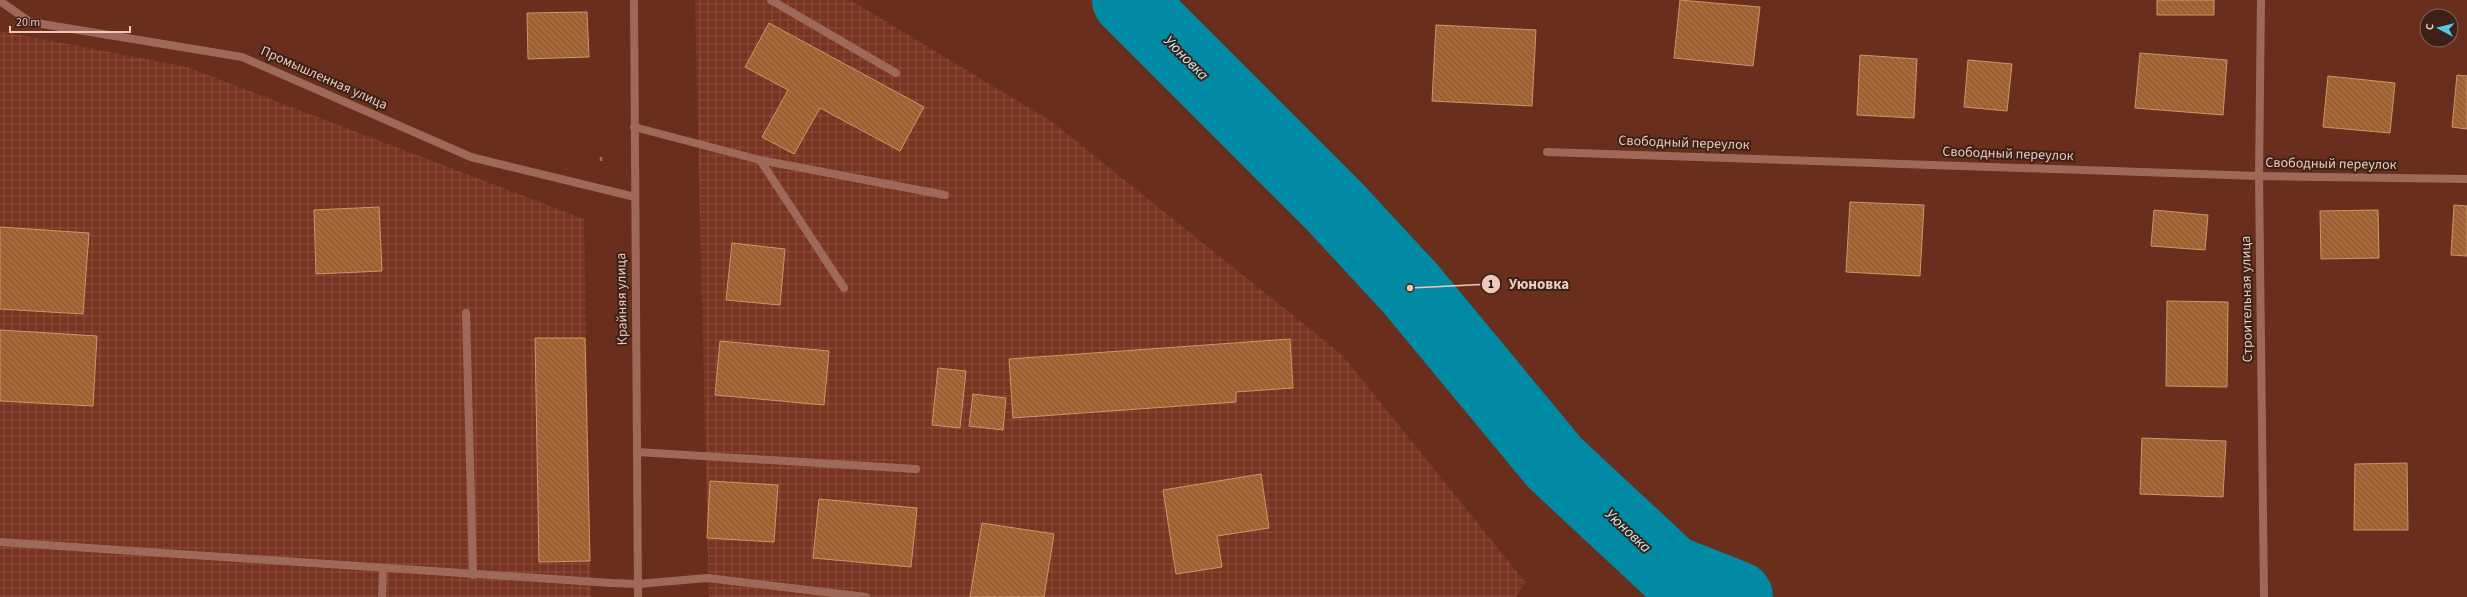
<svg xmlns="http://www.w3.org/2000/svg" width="2467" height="597" font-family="'Source Sans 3',sans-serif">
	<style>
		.industrial { fill: url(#industrial-grid) }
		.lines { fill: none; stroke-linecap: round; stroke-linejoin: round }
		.river { stroke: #008aa3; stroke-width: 72 }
		.building { fill: url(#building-back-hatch); stroke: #d0956b }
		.path { stroke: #a26f61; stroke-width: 2.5; stroke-dasharray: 4 2; stroke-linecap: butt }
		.service { stroke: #9f695a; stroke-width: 8 }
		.minor { stroke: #9f695a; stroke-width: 8 }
		.tertiary { stroke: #9f695a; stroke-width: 8 }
		.labels { text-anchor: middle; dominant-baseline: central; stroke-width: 4; stroke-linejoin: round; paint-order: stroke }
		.street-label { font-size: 14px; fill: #eec8bd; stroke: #3c2119 }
		.water-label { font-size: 15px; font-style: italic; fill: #bcedfb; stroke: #3c2119 }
		.leader { fill: none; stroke: #eec8bd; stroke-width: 1.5 }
		.callout-dot { fill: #eec8bd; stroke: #3c2119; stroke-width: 1.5 }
		.mark-label { font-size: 12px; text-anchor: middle; font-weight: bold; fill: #111 }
		.callout-label { font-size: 15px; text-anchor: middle; font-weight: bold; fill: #eec8bd; stroke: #3c2119; stroke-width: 4; stroke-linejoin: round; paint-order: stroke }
	</style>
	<defs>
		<pattern id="industrial-grid" width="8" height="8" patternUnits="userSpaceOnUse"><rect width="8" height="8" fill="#793421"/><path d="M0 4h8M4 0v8" fill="none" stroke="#8c503f"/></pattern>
		<pattern id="building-back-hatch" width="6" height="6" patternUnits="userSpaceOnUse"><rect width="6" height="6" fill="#a76736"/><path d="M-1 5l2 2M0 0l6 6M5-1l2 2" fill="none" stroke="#815637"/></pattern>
	</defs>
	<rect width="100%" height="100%" fill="#6a2e1d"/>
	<path class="industrial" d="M695,0H850L1051,121L1342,355L1525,582L1516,597H709Z
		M0,31L187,67L584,219L591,597H0Z"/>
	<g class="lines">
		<path class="river" d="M1128,0L1335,207L1410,288L1555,463L1671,571L1737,597"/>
	</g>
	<path class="building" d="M1680,0L1760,7L1753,66L1674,58Z
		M2157,0H2214V15H2157Z
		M587,12L589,57L528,59L527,13Z
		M769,23L924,107L900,151L820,108L794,154L762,137L788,90L745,67Z
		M1436,25L1536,30L1532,106L1432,101Z
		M2140,53L2227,60L2223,115L2135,108Z
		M1860,55L1917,59L1914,118L1857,115Z
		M1968,60L2012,64L2007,111L1964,107Z
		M2457,75L2467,76V129L2452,127Z
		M2328,76L2395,83L2390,133L2323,127Z
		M1850,202L1924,205L1920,276L1846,272Z
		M2454,205L2467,206V256L2451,255Z
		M379,207L382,271L316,274L314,210Z
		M2154,210L2208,215L2205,250L2151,246Z
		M2378,210L2379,258L2321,259L2320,211Z
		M0,227L89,233L83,314L0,309Z
		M732,243L785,249L780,305L726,300Z
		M2167,301L2228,302L2227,387L2166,386Z
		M0,330L97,336L93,406L0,401Z
		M535,338H585L590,561L539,562Z
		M1290,339L1293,388L1236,392V402L1013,418L1009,359Z
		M720,341L829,351L824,405L715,395Z
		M938,368L966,371L960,428L932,425Z
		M973,394L1006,398L1003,430L969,426Z
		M2142,438L2226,441L2223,497L2140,494Z
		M2407,463L2408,530H2354L2355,464Z
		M1261,474L1269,528L1217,536L1222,567L1176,574L1163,490Z
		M710,481L778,485L774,542L707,538Z
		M819,499L917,508L911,567L813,558Z
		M982,523L1054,534L1044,597H970Z"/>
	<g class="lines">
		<path class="path" d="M601,157V163"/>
		<path class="service" d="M771,0L896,73
			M634,127L760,160L844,288
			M760,160L945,195
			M466,313L473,575
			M637,452L916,469
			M0,542L611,583L638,584L707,578L866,597
			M382,597L383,569"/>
		<path class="minor" d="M2261,0L2259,176L2264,597
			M0,1L30,22L242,57L471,157L635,197
			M1547,152L2259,176L2467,179"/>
		<path class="tertiary" d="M634,0L638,597"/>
	</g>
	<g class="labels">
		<g class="street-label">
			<text transform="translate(324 78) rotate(24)">Промышленная улица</text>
			<text transform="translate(1684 143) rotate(2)">Свободный переулок</text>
			<text transform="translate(2008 154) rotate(2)">Свободный переулок</text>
			<text transform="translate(2331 164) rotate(1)">Свободный переулок</text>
			<text transform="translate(622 299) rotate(-91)">Крайняя улица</text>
			<text transform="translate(2247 299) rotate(-91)">Строительная улица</text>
		</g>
		<g class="water-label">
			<text transform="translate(1186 58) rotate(45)">Уюновка</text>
			<text transform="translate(1628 531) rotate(43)">Уюновка</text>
		</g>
	</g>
	<path class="leader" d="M1410 288L1491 284"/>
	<g class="callout-dot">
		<circle cx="1410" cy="288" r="4"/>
		<circle cx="1491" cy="284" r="10"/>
	</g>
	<g class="mark-label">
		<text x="1491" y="288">1</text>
	</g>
	<g class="callout-label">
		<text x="1539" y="289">Уюновка</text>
	</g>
	<g transform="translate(2439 28) rotate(277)"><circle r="19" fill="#3c2119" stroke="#83645b"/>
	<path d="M0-3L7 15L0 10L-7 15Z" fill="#58c8e4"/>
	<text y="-6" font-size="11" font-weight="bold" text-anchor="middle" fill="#eec8bd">С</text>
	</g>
	<path d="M10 26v6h120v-6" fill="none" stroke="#eec8bd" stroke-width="2"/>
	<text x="16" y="26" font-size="12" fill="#eec8bd" stroke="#3c2119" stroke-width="3" paint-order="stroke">20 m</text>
</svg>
